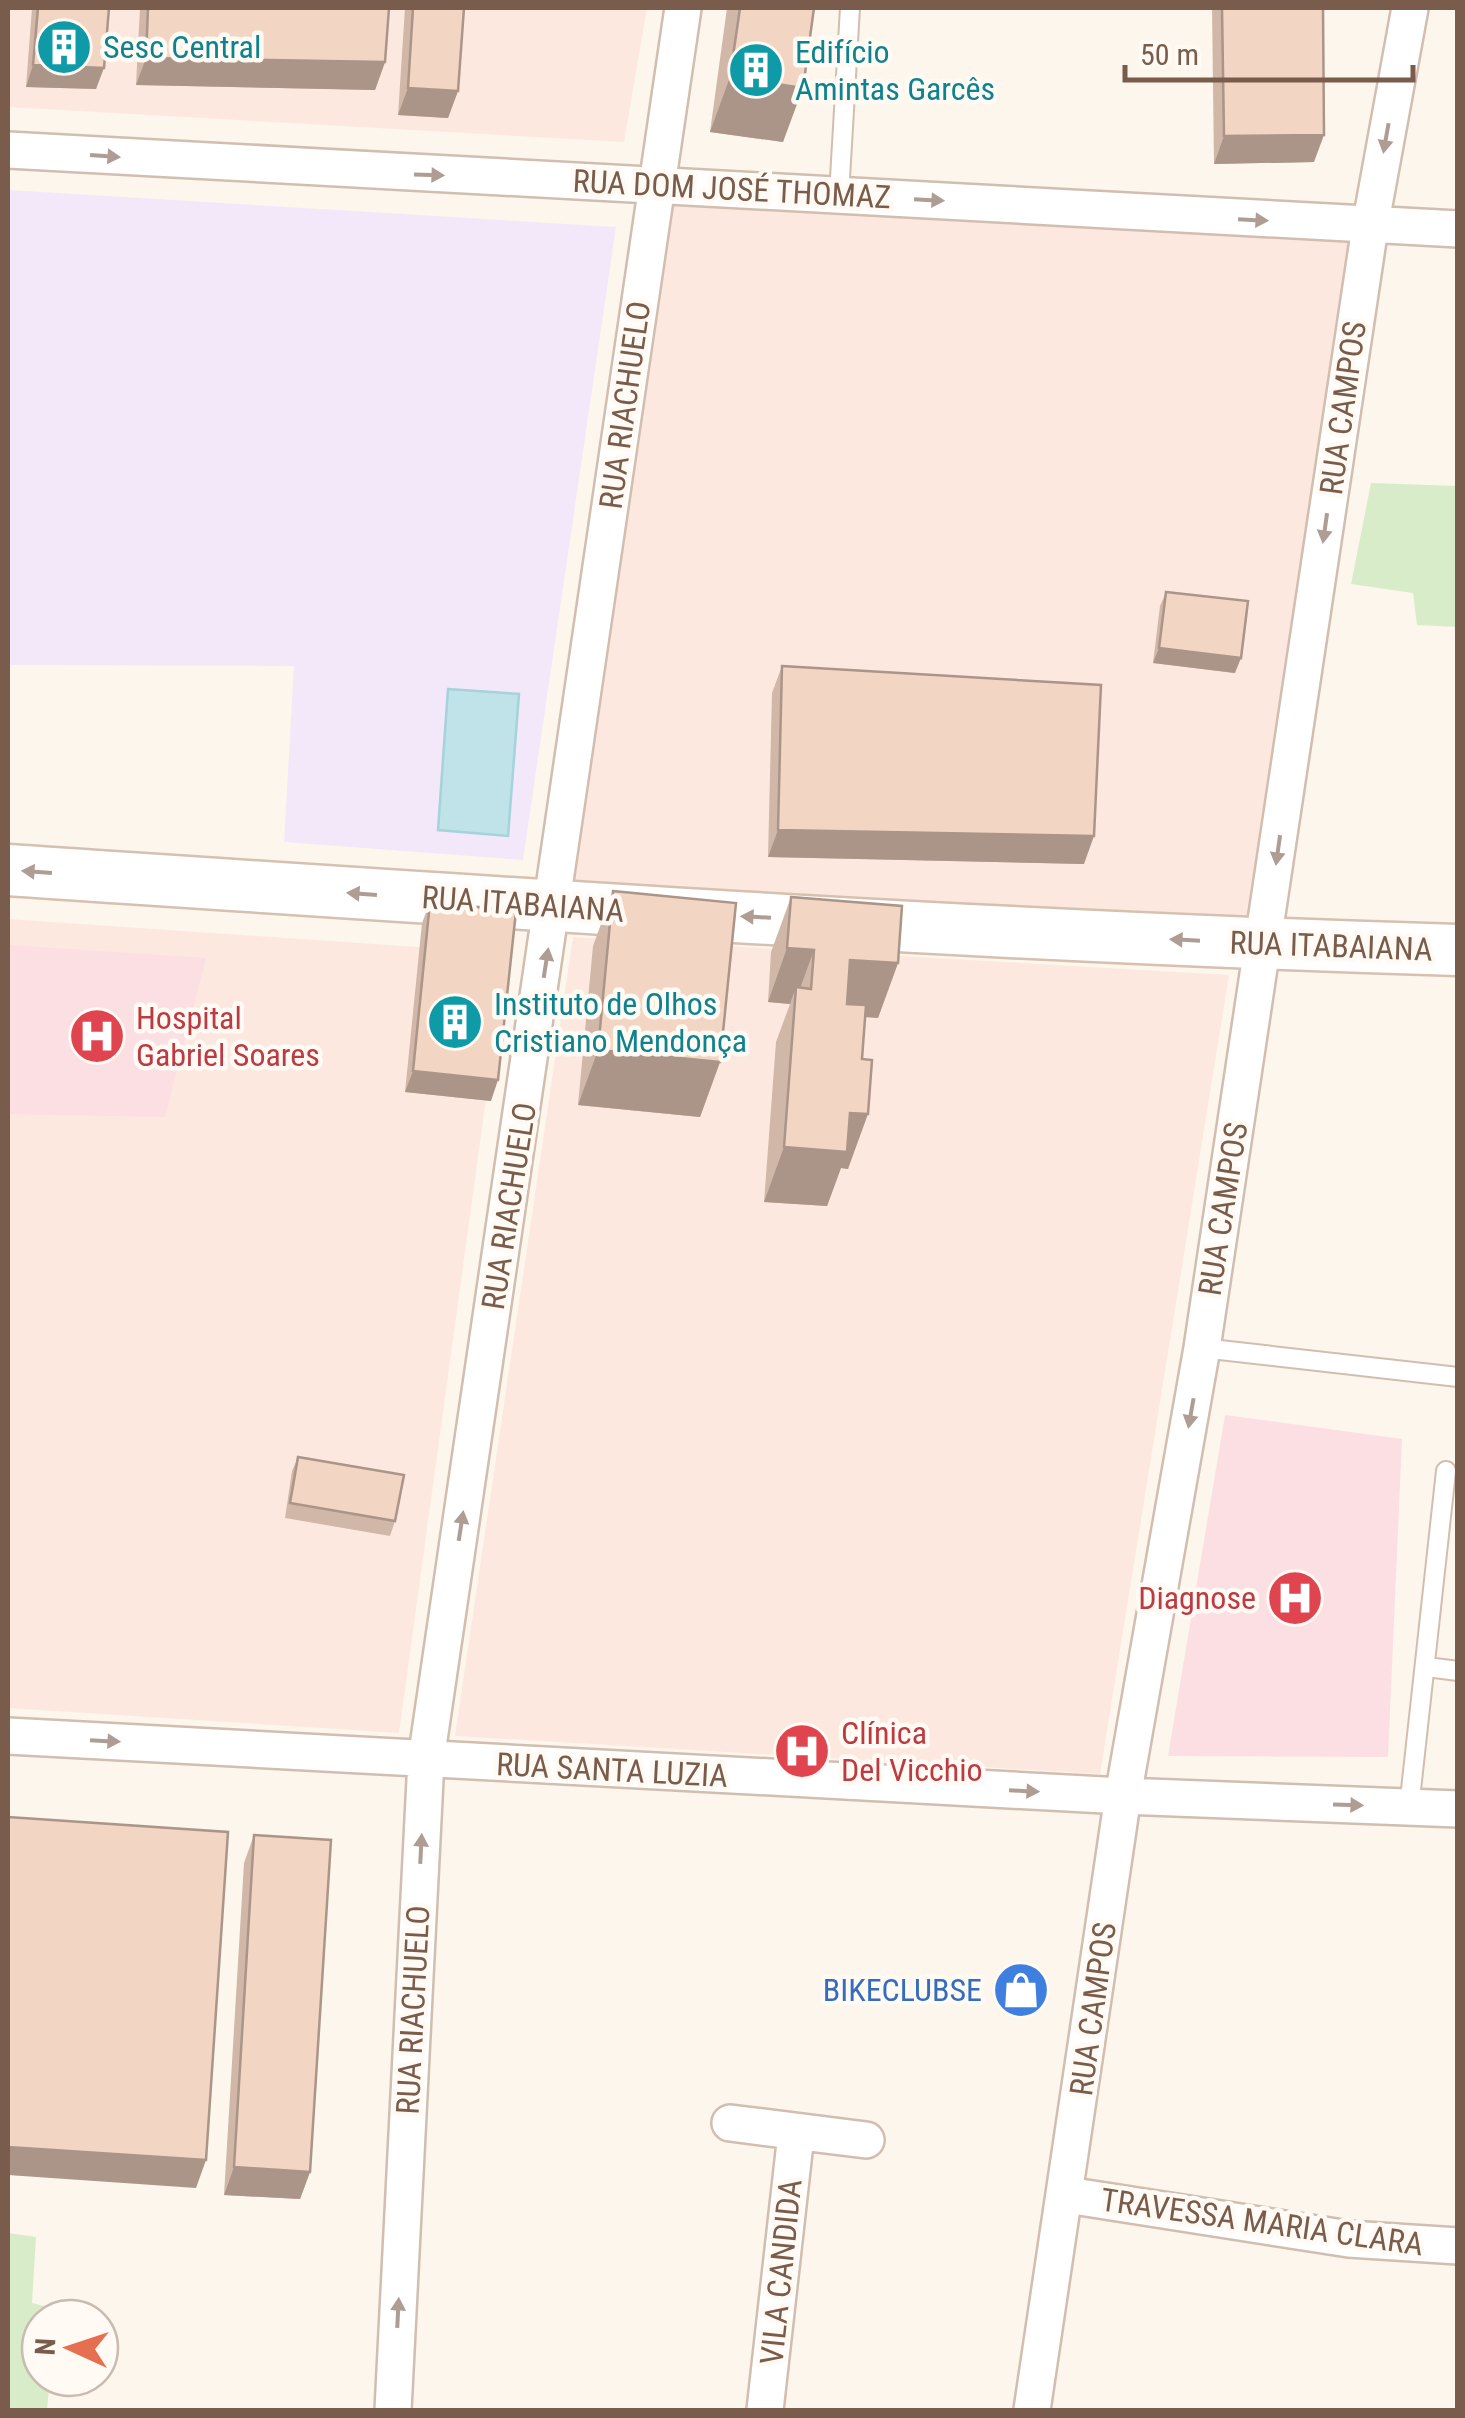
<svg xmlns="http://www.w3.org/2000/svg" width="1465" height="2418" font-family="'Roboto Condensed',sans-serif">
	<style>
		.commercial { fill: #fde8e0 }
		.education { fill: #f3e8fa }
		.medical { fill: #fbdfe3 }
		.green { fill: #d8ecc9 }
		.water { fill: #bfe3e8; stroke: #a5d3da; stroke-width: 2.5 }
		.lines { fill: none; stroke-linecap: round; stroke-linejoin: round }
		.service-casing { stroke: #d1beb0; stroke-width: 22 }
		.minor-casing { stroke: #d1beb0; stroke-width: 40 }
		.secondary-casing { stroke: #d6c0b0; stroke-width: 55 }
		.service { stroke: #fff; stroke-width: 18 }
		.minor { stroke: #fff; stroke-width: 35 }
		.secondary { stroke: #fff; stroke-width: 50 }
		.wall { fill: #d1b7a8 }
		.shaded-wall { fill: #aa9588 }
		.building { fill: #f3d5c3; stroke: #aa9588; stroke-width: 2.5 }
		.oneway { fill: #af9d94 }
		.labels { text-anchor: middle; dominant-baseline: central; stroke-width: 9; stroke-linejoin: round; paint-order: stroke }
		.culture-label { font-size: 32px; fill: #0d838f; stroke: #fffaf3; text-anchor: start }
		.street-label { font-size: 32px; fill: #7a5c4d; stroke: #fffaf3 }
		.health-label { font-size: 32px; fill: #be3a42; stroke: #fffaf3; text-anchor: start }
		.shop-label { font-size: 32px; fill: #366cbe; stroke: #fffaf3; text-anchor: end }
	</style>
	<rect width="100%" height="100%" fill="#fdf6ec"/>
	<path class="commercial" d="M8,8H647L624,142L8,107Z
		M654,200L1349,240L1249,919L574,885Z
		M8,919L506,953L399,1733L8,1708Z
		M573,937L1229,975L1100,1774L455,1736Z"/>
	<path class="education" d="M8,190L616,227L523,860L284,842L294,666L8,665Z"/>
	<path class="medical" d="M8,945L206,958L165,1117L8,1114Z
		M1225,1415L1402,1439L1388,1757L1168,1756Z"/>
	<path class="green" d="M1371,483L1457,486V627L1417,625L1413,593L1351,584Z
		M8,2233L36,2237L32,2303L55,2309V2318H40V2378H50L47,2410H8Z"/>
	<path class="water" d="M448,689L519,694L508,836L438,830Z"/>
	<g class="lines">
		<g class="service-casing">
			<path id="service" d="M839,195L850,8
				M1202,1348L1458,1377
				M1427,1667L1458,1671
				M1409,1808L1446,1471"/>
		</g>
		<g class="minor-casing">
			<path id="minor" d="M8,150L1458,229
				M8,1736L1123,1796L1458,1809
				M730,2123L866,2140
				M1067,2195L1349,2239L1458,2246
				M393,2410L426,1760L683,8
				M765,2410L796,2134
				M1032,2410L1123,1796L1202,1348L1370,227L1410,8"/>
		</g>
		<g class="secondary-casing">
			<path id="secondary" d="M8,870C490,902 974,936 1458,950"/>
		</g>
		<use href="#service" class="service"/>
		<use href="#minor" class="minor"/>
		<use href="#secondary" class="secondary"/>
	</g>
	<path class="wall" d="M32,8H109L96,89L26,87Z
		M140,8H389L385,62L375,90L136,85Z
		M405,8H464L458,91L448,118L398,115Z
		M727,8H814L783,142L710,132Z
		M1212,8H1323L1314,162L1214,164Z
		M1166,592L1235,673L1153,663L1160,606Z
		M782,666L1084,864L768,857L772,693Z
		M613,891L720,1062L700,1117L578,1105L593,946Z
		M791,897L898,963L878,1018L865,1017L848,1169L841,1168L827,1206L764,1202L776,1042L790,1004L768,1002L771,952Z
		M430,902L491,1101L405,1092L422,923Z
		M298,1457L395,1521L390,1536L285,1518L292,1471Z
		M254,1835L310,2172L300,2199L224,2195L244,1863Z"/>
	<path class="shaded-wall" d="M146,58L385,62L375,90L136,85Z
		M33,65L104,68L96,89L26,87Z
		M730,77L803,88L783,142L710,132Z
		M408,88L458,91L448,118L398,115Z
		M1324,135L1314,162L1214,164L1224,136Z
		M1159,648L1241,658L1235,673L1153,663Z
		M778,830L1094,836L1084,864L768,857Z
		M787,948L814,950L795,1002L796,987L790,1004L768,1002Z
		M850,960L898,963L878,1018L830,1014Z
		M598,1050L720,1062L700,1117L578,1105Z
		M413,1071L498,1080L491,1101L405,1092Z
		M850,1113L868,1114L848,1169L841,1168L827,1206L764,1202L784,1147Z
		M8,2147L206,2160L196,2188L8,2175Z
		M234,2167L310,2172L300,2199L224,2195Z"/>
	<path class="building" d="M38,8H109L104,68L33,65Z
		M148,8H389L385,62L146,58Z
		M413,8H464L458,91L408,88Z
		M740,8H814L803,88L730,77Z
		M1222,8H1323L1324,135L1224,136Z
		M1166,592L1248,601L1241,658L1159,648Z
		M782,666L1101,685L1094,836L778,830Z
		M613,891L736,903L720,1062L598,1050Z
		M791,897L902,906L898,963L850,960L847,1004L866,1005L862,1059L872,1060L868,1114L850,1113L847,1152L784,1147L796,987L811,989L814,950L787,948Z
		M430,902L516,911L498,1080L413,1071Z
		M298,1457L404,1475L395,1521L290,1503Z
		M8,1817L228,1832L206,2160L8,2147Z
		M254,1835L331,1840L310,2172L234,2167Z"/>
	<defs><path id="oneway-solid" d="M-6-.8H1V-3.2L6.5 0L1 3.2V.8H-6Z" transform="scale(2.5)"/></defs>
	<g class="oneway">
		<use href="#oneway-solid" transform="translate(1386 138) rotate(100)"/>
		<use href="#oneway-solid" transform="translate(105 156) rotate(4)"/>
		<use href="#oneway-solid" transform="translate(429 175) rotate(2)"/>
		<use href="#oneway-solid" transform="translate(929 200) rotate(3)"/>
		<use href="#oneway-solid" transform="translate(1253 220) rotate(3)"/>
		<use href="#oneway-solid" transform="translate(1325 528) rotate(98)"/>
		<use href="#oneway-solid" transform="translate(1278 850) rotate(98)"/>
		<use href="#oneway-solid" transform="translate(37 872) rotate(-176)"/>
		<use href="#oneway-solid" transform="translate(362 894) rotate(-176)"/>
		<use href="#oneway-solid" transform="translate(756 917) rotate(-177)"/>
		<use href="#oneway-solid" transform="translate(1185 940) rotate(-177)"/>
		<use href="#oneway-solid" transform="translate(546 963) rotate(-81)"/>
		<use href="#oneway-solid" transform="translate(1191 1413) rotate(100)"/>
		<use href="#oneway-solid" transform="translate(461 1526) rotate(-81)"/>
		<use href="#oneway-solid" transform="translate(105 1741) rotate(3)"/>
		<use href="#oneway-solid" transform="translate(1024 1791) rotate(3)"/>
		<use href="#oneway-solid" transform="translate(1348 1805) rotate(2)"/>
		<use href="#oneway-solid" transform="translate(421 1849) rotate(-87)"/>
		<use href="#oneway-solid" transform="translate(398 2313) rotate(-87)"/>
	</g>
	<defs>
		<g id="building-disc" transform="scale(2.875)"><circle r="9.5" fill="#0f9aa8" stroke="#fffaf3"/><path d="M-4-6H4V6H1V3H-1V6H-4ZM-2.5-4.3h1.7v1.8h-1.7ZM.8-4.3h1.7v1.8H.8ZM-2.5-1h1.7V.8h-1.7ZM.8-1h1.7V.8H.8Z" fill="#fff"/></g>
		<g id="hospital-disc" transform="scale(2.875)"><circle r="9.5" fill="#e0444e" stroke="#fffaf3"/><path d="M-5-5h3v3.5h4V-5h3V5h-3V1.5h-4V5h-3Z" fill="#fff"/></g>
		<g id="shop-disc" transform="scale(2.875)"><circle r="9.5" fill="#3f7fe0" stroke="#fffaf3"/><path d="M-5-2.5h2.3a2.7 3.5 0 0 1 5.4 0H5L5.5 6h-11ZM-1.5-2.5h3a1.5 2.3 0 0 0-3 0Z" fill="#fff"/></g>
	</defs>
	<g fill-rule="evenodd">
		<use href="#building-disc" x="64" y="47"/>
		<use href="#building-disc" x="756" y="70"/>
		<use href="#building-disc" x="455" y="1022"/>
		<use href="#hospital-disc" x="97" y="1036"/>
		<use href="#hospital-disc" x="1295" y="1598"/>
		<use href="#hospital-disc" x="802" y="1751"/>
		<use href="#shop-disc" x="1021" y="1990"/>
	</g>
	<g class="labels">
		<g class="culture-label">
			<text x="103" y="47">Sesc Central</text>
			<text x="795" y="52">Edifício<tspan x="795" dy="37">Amintas Garcês</tspan></text>
			<text x="494" y="1004">Instituto de Olhos<tspan x="494" dy="37">Cristiano Mendonça</tspan></text>
		</g>
		<g class="street-label">
			<text transform="translate(732 189) rotate(3)">RUA DOM JOSÉ THOMAZ</text>
			<text transform="translate(625 405) rotate(-82)">RUA RIACHUELO</text>
			<text transform="translate(1343 408) rotate(-82)">RUA CAMPOS</text>
			<text transform="translate(523 904) rotate(4)">RUA ITABAIANA</text>
			<text transform="translate(1331 946) rotate(2)">RUA ITABAIANA</text>
			<text transform="translate(509 1206) rotate(-81)">RUA RIACHUELO</text>
			<text transform="translate(1223 1209) rotate(-81)">RUA CAMPOS</text>
			<text transform="translate(612 1770) rotate(3)">RUA SANTA LUZIA</text>
			<text transform="translate(1093 2009) rotate(-82)">RUA CAMPOS</text>
			<text transform="translate(413 2010) rotate(-87)">RUA RIACHUELO</text>
			<text transform="translate(1262 2222) rotate(8)">TRAVESSA MARIA CLARA</text>
			<text transform="translate(781 2272) rotate(-84)">VILA CANDIDA</text>
		</g>
		<g class="health-label">
			<text x="136" y="1018">Hospital<tspan x="136" dy="37">Gabriel Soares</tspan></text>
			<text x="1256" y="1598" text-anchor="end">Diagnose</text>
			<text x="841" y="1733">Clínica<tspan x="841" dy="37">Del Vicchio</tspan></text>
		</g>
		<g class="shop-label">
			<text x="982" y="1990">BIKECLUBSE</text>
		</g>
	</g>
	<rect width="1465" height="2418" fill="none" stroke="#7a5c4d" stroke-width="20"/>
	<g transform="translate(70 2348) rotate(273)"><circle r="48" fill="#fffaf3" stroke="#cabbb1" stroke-width="2.5"/>
	<path d="M0-8L18 38L0 25L-18 38Z" fill="#e76f51"/>
	<text y="-15" font-size="28" font-weight="bold" text-anchor="middle" fill="#7a5c4d">N</text>
	</g>
	<path d="M1125 65v15h288v-15" fill="none" stroke="#7a5c4d" stroke-width="5"/>
	<text x="1140" y="65" font-size="30" fill="#7a5c4d" stroke="#fffaf3" stroke-width="8" paint-order="stroke">50 m</text>
</svg>
